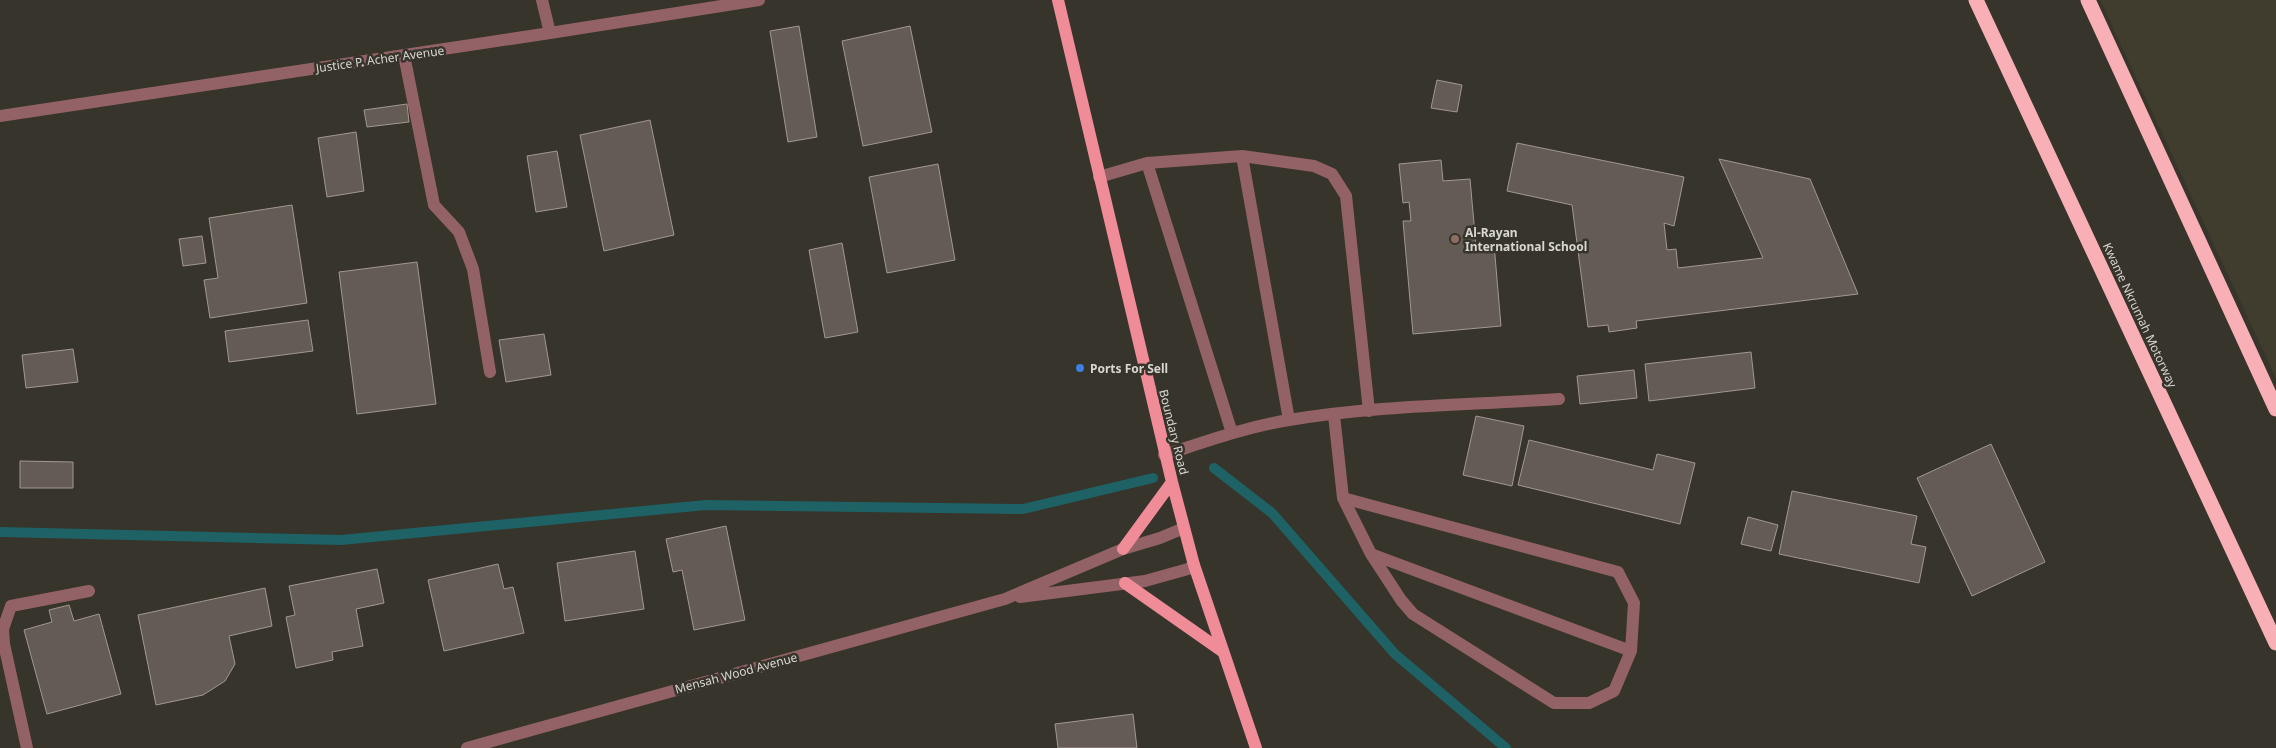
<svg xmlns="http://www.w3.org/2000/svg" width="2276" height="748" font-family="'Noto Sans',sans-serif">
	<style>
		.built { fill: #403d2e }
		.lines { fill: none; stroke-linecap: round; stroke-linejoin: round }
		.stream { stroke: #1e6265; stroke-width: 10 }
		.building { fill: #645b55; stroke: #a29891 }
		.minor { stroke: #936266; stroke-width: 12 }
		.major { stroke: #f08c97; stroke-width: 12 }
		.highway { stroke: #f8afb5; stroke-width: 15 }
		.education-dot { fill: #8d6e63; stroke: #36342b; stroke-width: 2 }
		.shop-dot { fill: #3f7fe0; stroke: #36342b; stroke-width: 2 }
		.labels { text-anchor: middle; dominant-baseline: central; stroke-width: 5; stroke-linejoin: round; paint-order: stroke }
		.street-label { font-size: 12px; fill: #d8d6d1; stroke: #36342b }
		.poi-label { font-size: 12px; font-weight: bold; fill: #d8d6d1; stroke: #36342b; text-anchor: start }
	</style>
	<rect width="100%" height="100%" fill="#36342b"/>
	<path class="built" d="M2100,0H2276V378Z"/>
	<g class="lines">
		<path class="stream" d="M1214,468L1272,513L1395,654L1506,748
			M0,532L341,540L706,505L1023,509L1153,478"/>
	</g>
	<path class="building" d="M799,26L817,137L788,142L770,31Z
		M910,26L932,132L863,146L842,41Z
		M1437,80L1462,85L1457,112L1431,108Z
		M407,104L409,122L367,127L364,110Z
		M650,120L674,235L604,251L580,135Z
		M356,132L364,191L327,197L318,138Z
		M1517,143L1684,177L1674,226L1664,223L1667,250L1676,249L1678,268L1763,258L1719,159L1810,179L1858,294L1636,321L1637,328L1609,332L1608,325L1588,327L1572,205L1507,191Z
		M557,151L567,207L536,212L527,156Z
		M1441,160L1443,181L1470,179L1476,246L1494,244L1501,326L1413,334L1403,221H1411L1409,202L1403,203L1399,164Z
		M938,164L955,260L887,273L869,177Z
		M292,205L307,303L210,318L204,280L218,278L209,218Z
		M202,236L206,263L183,266L179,239Z
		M842,243L858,332L825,338L809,250Z
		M417,262L436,404L357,414L339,272Z
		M308,320L313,351L229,362L225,331Z
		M544,334L551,375L506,382L499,340Z
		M73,349L78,382L26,388L22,355Z
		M1751,352L1755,388L1649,401L1645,364Z
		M1634,370L1637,398L1580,404L1577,376Z
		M1476,416L1524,426L1512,486L1463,475Z
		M1529,440L1653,470L1657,454L1695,463L1680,524L1518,485Z
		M1991,444L2045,562L1972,596L1917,478Z
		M20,461L73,462V488H20Z
		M1792,491L1917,516L1911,544L1926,547L1919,583L1779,554Z
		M1748,517L1778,525L1771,551L1741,544Z
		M726,526L745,620L694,630L682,570L673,572L666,539Z
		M635,551L644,609L565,621L557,563Z
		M498,564L504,589L513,587L524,633L444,651L428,580Z
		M377,569L384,603L356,609L363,646L332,652L333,660L296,668L286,617L295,615L289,586Z
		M265,588L272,626L229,636L235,664L225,681L203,695L156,705L138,615Z
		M69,605L74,621L99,614L121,694L47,714L24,630L52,622L49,610Z
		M1133,714L1137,748H1058L1055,724Z"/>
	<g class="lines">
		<path class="minor" d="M542,0L550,33
			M404,55L434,205L459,232L473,269L490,372
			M0,116L550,33L759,0
			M1242,156L1289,420
			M1147,163L1232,433
			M1099,177L1147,163L1242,156L1314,166L1332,174L1346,196L1369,411
			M1334,415L1343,498L1371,554L1401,600L1413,614L1554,703H1589L1614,691L1631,651L1634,603L1618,572L1343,498
			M1164,455C1205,442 1246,427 1289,420C1378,405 1469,405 1559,399
			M1371,554L1631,651
			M1020,597L1145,581L1188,569L1194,565
			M27,748L4,644L3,629L11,606L89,591
			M467,748L1005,599L1123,549L1160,538L1184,528"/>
		<path class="major" d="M1058,0L1172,482L1194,565L1256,748
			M1123,549L1172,482
			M1125,583L1222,651"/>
		<path class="highway" d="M1976,0L2276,643
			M2088,0L2276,409"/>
	</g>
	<circle class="education-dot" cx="1455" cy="239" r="5"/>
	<circle class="shop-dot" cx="1080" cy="368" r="5"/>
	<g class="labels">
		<g class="street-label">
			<text transform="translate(380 59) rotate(-8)">Justice P. Acher Avenue</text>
			<text transform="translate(2140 315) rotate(65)">Kwame Nkrumah Motorway</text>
			<text transform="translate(1174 432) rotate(76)">Boundary Road</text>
			<text transform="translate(736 673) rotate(-15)">Mensah Wood Avenue</text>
		</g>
		<g class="poi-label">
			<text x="1465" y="232">Al-Rayan<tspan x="1465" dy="14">International School</tspan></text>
			<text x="1090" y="368">Ports For Sell</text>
		</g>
	</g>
</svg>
